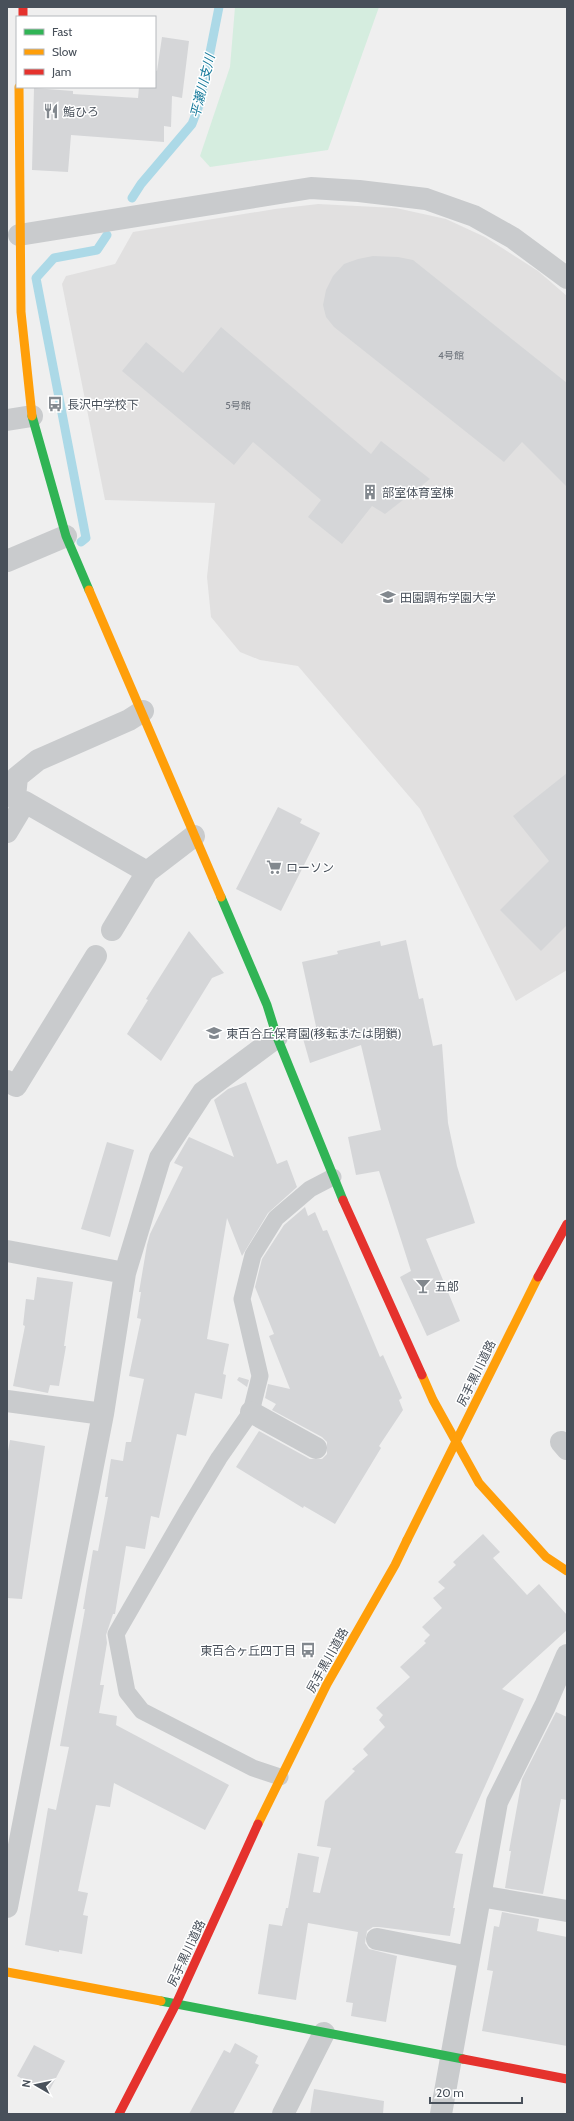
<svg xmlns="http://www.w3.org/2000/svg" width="574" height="2121" font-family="Cabin,'Noto Sans JP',sans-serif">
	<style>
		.education { fill: #e1e0e0 }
		.green { fill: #d5eddf }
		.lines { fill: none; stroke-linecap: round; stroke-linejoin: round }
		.stream { stroke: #acd9e7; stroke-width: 9 }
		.building { fill: #d5d6d8 }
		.lane { stroke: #c9cbcd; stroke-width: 17 }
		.street { stroke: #c9cbcd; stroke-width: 22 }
		.fast { stroke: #30b455; stroke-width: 9 }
		.slow { stroke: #ff9f0a; stroke-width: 9 }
		.jam { stroke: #e5322d; stroke-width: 9 }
		.slow-bridge { stroke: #ff9f0a; stroke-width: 9 }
		.jam-bridge { stroke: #e5322d; stroke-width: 9 }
		.labels { text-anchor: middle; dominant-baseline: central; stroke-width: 3; stroke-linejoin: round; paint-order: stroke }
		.number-label { font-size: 10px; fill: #6d737b }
		.poi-label { font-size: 12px; fill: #48505a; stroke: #fff; text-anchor: start }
		.street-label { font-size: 12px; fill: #48505a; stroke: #fff }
		.water-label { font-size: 13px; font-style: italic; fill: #187b9c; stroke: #fff }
	</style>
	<rect width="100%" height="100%" fill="#efefef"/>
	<path class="education" d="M318,204L396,208L446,219L485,237L538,271L567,296V970L516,1001L420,809L298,666L260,660L240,652L211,617L207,577L215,503L105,500L62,284L66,276L115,264L133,232L275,209Z"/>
	<path class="green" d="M235,7H379L328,150L210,167L200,156L230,67Z"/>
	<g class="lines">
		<path class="stream" d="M132,198L141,184L192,124L200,103L219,7
			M81,542L86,538L36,278L54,258L97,250L107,235"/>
	</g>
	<path class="building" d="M162,37L189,41L182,98L172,96L171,127L164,126V142L71,135L68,172L32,170L34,88L73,91V94L138,98L139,87H155V70L157,71Z
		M373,256L398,257L413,260L567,383V487L522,442L504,462L334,327L326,317L323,305L326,290L333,276L344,264L358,259Z
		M221,327L371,454L381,441L430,479L385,514L372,506L342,544L308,517L321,500L253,442L234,465L122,371L146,342L183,373Z
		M567,773V925L541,951L500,910L549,861L513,816Z
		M278,807L302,819L300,823L320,833L281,911L236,889Z
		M189,931L224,973L212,978L161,1061L127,1034L148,1000L146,999Z
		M406,940L419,999L423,998L433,1046L442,1044L448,1123L457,1166L475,1223L426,1239L460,1321L427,1336L400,1277L411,1271L379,1171L356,1175L348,1137L381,1130L361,1045L310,1063L302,1035L317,1031L302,962L338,954L337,951L380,941L381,946Z
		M246,1082L277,1164L287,1160L297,1187L268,1213L242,1256L227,1218L207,1339L229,1344L223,1374L226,1375L222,1399L195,1393L186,1436L177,1434L159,1518L151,1516L145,1549L126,1546L115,1614H113L106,1635L107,1643L100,1685H104L99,1713L117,1716L116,1725L229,1785L205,1830L114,1783L110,1807L96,1805L78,1891L88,1893L83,1915L88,1916L82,1954L59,1950V1952L25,1945L48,1808L56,1810L69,1747L60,1746L85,1609H83L93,1550L98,1551L108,1497H105L111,1459L123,1461L126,1442H131L144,1379L129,1376L141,1319L137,1318L141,1292H139L147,1245L150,1234L183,1167L174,1163L189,1137L234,1157L214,1100L228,1089Z
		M107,1142L134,1150L110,1237L81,1229Z
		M305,1207L308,1216L315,1212L323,1231L327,1230L380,1357L383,1355L402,1398L399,1400L403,1410L379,1446L381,1448L335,1524L304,1506L303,1508L236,1467L259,1431L310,1459H322L327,1454V1442L322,1437L272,1410L276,1404L265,1398L268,1384L290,1389L269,1336L274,1334L255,1287L262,1259L284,1225Z
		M37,1277L73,1282L64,1346H66L59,1386L50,1385L48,1393L13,1386L25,1326L23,1325L26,1299L34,1300Z
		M239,1377L249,1380L247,1387L237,1380Z
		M10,1440L45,1446L22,1599L7,1598V1457Z
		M483,1534L500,1552L493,1558L527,1595L539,1584L567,1615V1630L502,1689L524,1699L455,1853L463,1854L453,1908H455L450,1936L379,1927H373L367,1931L365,1943L369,1949L397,1956L386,2022L351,2016L353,2003L346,2002L358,1932L308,1923L296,2000L258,1994L269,1924L282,1926L286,1908H288L298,1853L319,1857L313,1892L320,1893L331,1848L317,1846L325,1801L355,1771L352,1769L368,1755L363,1749L385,1727L379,1720L383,1715L376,1708L410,1677L400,1667L426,1643L424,1641L430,1635L422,1627L442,1608L433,1598L445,1588L438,1582L456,1565L453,1562Z
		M556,1712L567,1717V1800L561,1799L543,1894L505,1888L511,1851H509L522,1779Z
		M502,1912L539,1919L537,1931L567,1937V2046L482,2031L493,1971L487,1970L494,1926L499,1927Z
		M235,2043L258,2056L255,2063L259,2065L233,2114H189L224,2050L230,2053Z
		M34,2045L65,2061L48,2093L17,2076Z
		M314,2089L384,2101L383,2114H310Z"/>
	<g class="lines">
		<path class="lane" d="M280,1777L253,1768L142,1711L127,1692L116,1634L187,1511L219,1458L251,1412L260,1376L242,1299L253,1255L276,1218L310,1189L333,1177"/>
		<path class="street" d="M19,235L311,188L359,191L426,199L474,216L513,238L567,278
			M7,420L32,416
			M7,561L66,536
			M22,808L15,797L17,777L38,760L129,720L143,711
			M7,832L25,802L147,872L194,836
			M112,930L147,872
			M7,1081L16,1086L96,956
			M7,1251L125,1273
			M7,1401L103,1414
			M251,1412L316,1448
			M561,1442L567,1449
			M480,1896L567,1911
			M7,1907L103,1414L125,1273L160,1158L203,1092L277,1037
			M377,1939L469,1957
			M283,2114L324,2033
			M441,2114L497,1802L545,1706L567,1655"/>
		<path class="fast" d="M32,416L66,536L89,590
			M221,897L267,1005L277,1037L343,1200
			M161,2001L463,2059"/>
		<path class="slow" d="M19,87L21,312L32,416
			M89,590L221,897
			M422,1375L433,1400L479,1483L546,1557L567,1571
			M258,1824L327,1684L395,1565L407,1540
			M7,1972L161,2001"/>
		<path class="jam" d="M23,7V17
			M343,1200L422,1375
			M463,2059L567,2079
			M119,2114L176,2004L258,1824"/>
		<path class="slow-bridge" d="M407,1540L538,1277"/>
		<path class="jam-bridge" d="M538,1277L567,1224"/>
	</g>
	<defs>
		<g id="restaurant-bare" transform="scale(1.2)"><path d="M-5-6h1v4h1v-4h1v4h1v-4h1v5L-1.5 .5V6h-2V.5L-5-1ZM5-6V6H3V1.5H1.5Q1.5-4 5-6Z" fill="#82888e" stroke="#fff" stroke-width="2.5" paint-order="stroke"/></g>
		<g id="bus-bare" transform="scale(1.2)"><path d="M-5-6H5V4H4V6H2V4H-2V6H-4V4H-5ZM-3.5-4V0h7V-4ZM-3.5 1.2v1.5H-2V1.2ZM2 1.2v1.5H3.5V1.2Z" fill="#82888e" stroke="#fff" stroke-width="2.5" paint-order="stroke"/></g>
		<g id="building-bare" transform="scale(1.2)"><path d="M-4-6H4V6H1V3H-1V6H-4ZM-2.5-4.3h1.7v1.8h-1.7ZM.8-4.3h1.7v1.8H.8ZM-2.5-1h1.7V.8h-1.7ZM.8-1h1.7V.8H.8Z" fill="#82888e" stroke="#fff" stroke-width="2.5" paint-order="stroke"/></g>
		<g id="university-bare" transform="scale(1.2)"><path d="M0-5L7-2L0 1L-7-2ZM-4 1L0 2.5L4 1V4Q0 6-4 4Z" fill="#82888e" stroke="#fff" stroke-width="2.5" paint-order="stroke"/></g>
		<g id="supermarket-bare" transform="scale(1.2)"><path d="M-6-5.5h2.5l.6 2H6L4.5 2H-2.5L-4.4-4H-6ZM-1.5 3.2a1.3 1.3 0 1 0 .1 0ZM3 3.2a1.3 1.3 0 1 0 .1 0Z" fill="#82888e" stroke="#fff" stroke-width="2.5" paint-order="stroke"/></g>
		<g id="school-bare" transform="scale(1.2)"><path d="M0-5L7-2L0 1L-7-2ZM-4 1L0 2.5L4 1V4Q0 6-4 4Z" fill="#82888e" stroke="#fff" stroke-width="2.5" paint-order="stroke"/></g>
		<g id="bar-bare" transform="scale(1.2)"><path d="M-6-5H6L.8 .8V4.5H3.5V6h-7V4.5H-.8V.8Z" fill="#82888e" stroke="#fff" stroke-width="2.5" paint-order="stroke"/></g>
	</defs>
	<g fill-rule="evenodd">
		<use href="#restaurant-bare" x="51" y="111"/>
		<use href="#bus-bare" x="55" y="404"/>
		<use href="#building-bare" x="370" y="492"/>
		<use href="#university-bare" x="388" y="597"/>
		<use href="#supermarket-bare" x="274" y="867"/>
		<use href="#school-bare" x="214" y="1033"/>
		<use href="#bar-bare" x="423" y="1286"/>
		<use href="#bus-bare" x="308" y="1650"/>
	</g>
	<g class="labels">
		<g class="number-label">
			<text x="451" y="355">4号館</text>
			<text x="238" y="405">5号館</text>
		</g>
		<g class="poi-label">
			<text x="63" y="111">鮨ひろ</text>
			<text x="67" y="404">長沢中学校下</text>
			<text x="382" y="492">部室体育室棟</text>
			<text x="400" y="597">田園調布学園大学</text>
			<text x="286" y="867">ローソン</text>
			<text x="226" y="1033">東百合丘保育園(移転または閉鎖)</text>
			<text x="435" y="1286">五郎</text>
			<text x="296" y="1650" text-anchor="end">東百合ヶ丘四丁目</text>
		</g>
		<g class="street-label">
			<text transform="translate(476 1373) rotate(-64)">尻手黒川道路</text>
			<text transform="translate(327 1660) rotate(-61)">尻手黒川道路</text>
			<text transform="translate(186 1953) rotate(-65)">尻手黒川道路</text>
		</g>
		<g class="water-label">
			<text transform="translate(202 86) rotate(-76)">平瀬川支川</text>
		</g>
	</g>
	<rect width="574" height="2121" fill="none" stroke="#48505a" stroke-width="16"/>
	<rect x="16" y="16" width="140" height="72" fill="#ffffff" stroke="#b6b9bd"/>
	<rect x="24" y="29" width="20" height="6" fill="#30b455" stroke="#b6b9bd"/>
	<text x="52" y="36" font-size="12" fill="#48505a">Fast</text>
	<rect x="24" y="49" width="20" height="6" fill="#ff9f0a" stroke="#b6b9bd"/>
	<text x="52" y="56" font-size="12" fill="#48505a">Slow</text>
	<rect x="24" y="69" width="20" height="6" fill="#e5322d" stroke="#b6b9bd"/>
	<text x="52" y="76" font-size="12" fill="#48505a">Jam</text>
	<g transform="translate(36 2085) rotate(279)" stroke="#ffffff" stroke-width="3" paint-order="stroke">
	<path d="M0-3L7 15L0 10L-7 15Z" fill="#48505a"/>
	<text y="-6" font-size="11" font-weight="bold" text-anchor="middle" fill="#48505a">N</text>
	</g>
	<path d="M430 2097v6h92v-6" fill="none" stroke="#48505a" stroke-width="2"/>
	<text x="436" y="2097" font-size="12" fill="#48505a" stroke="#ffffff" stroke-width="3" paint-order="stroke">20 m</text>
</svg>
